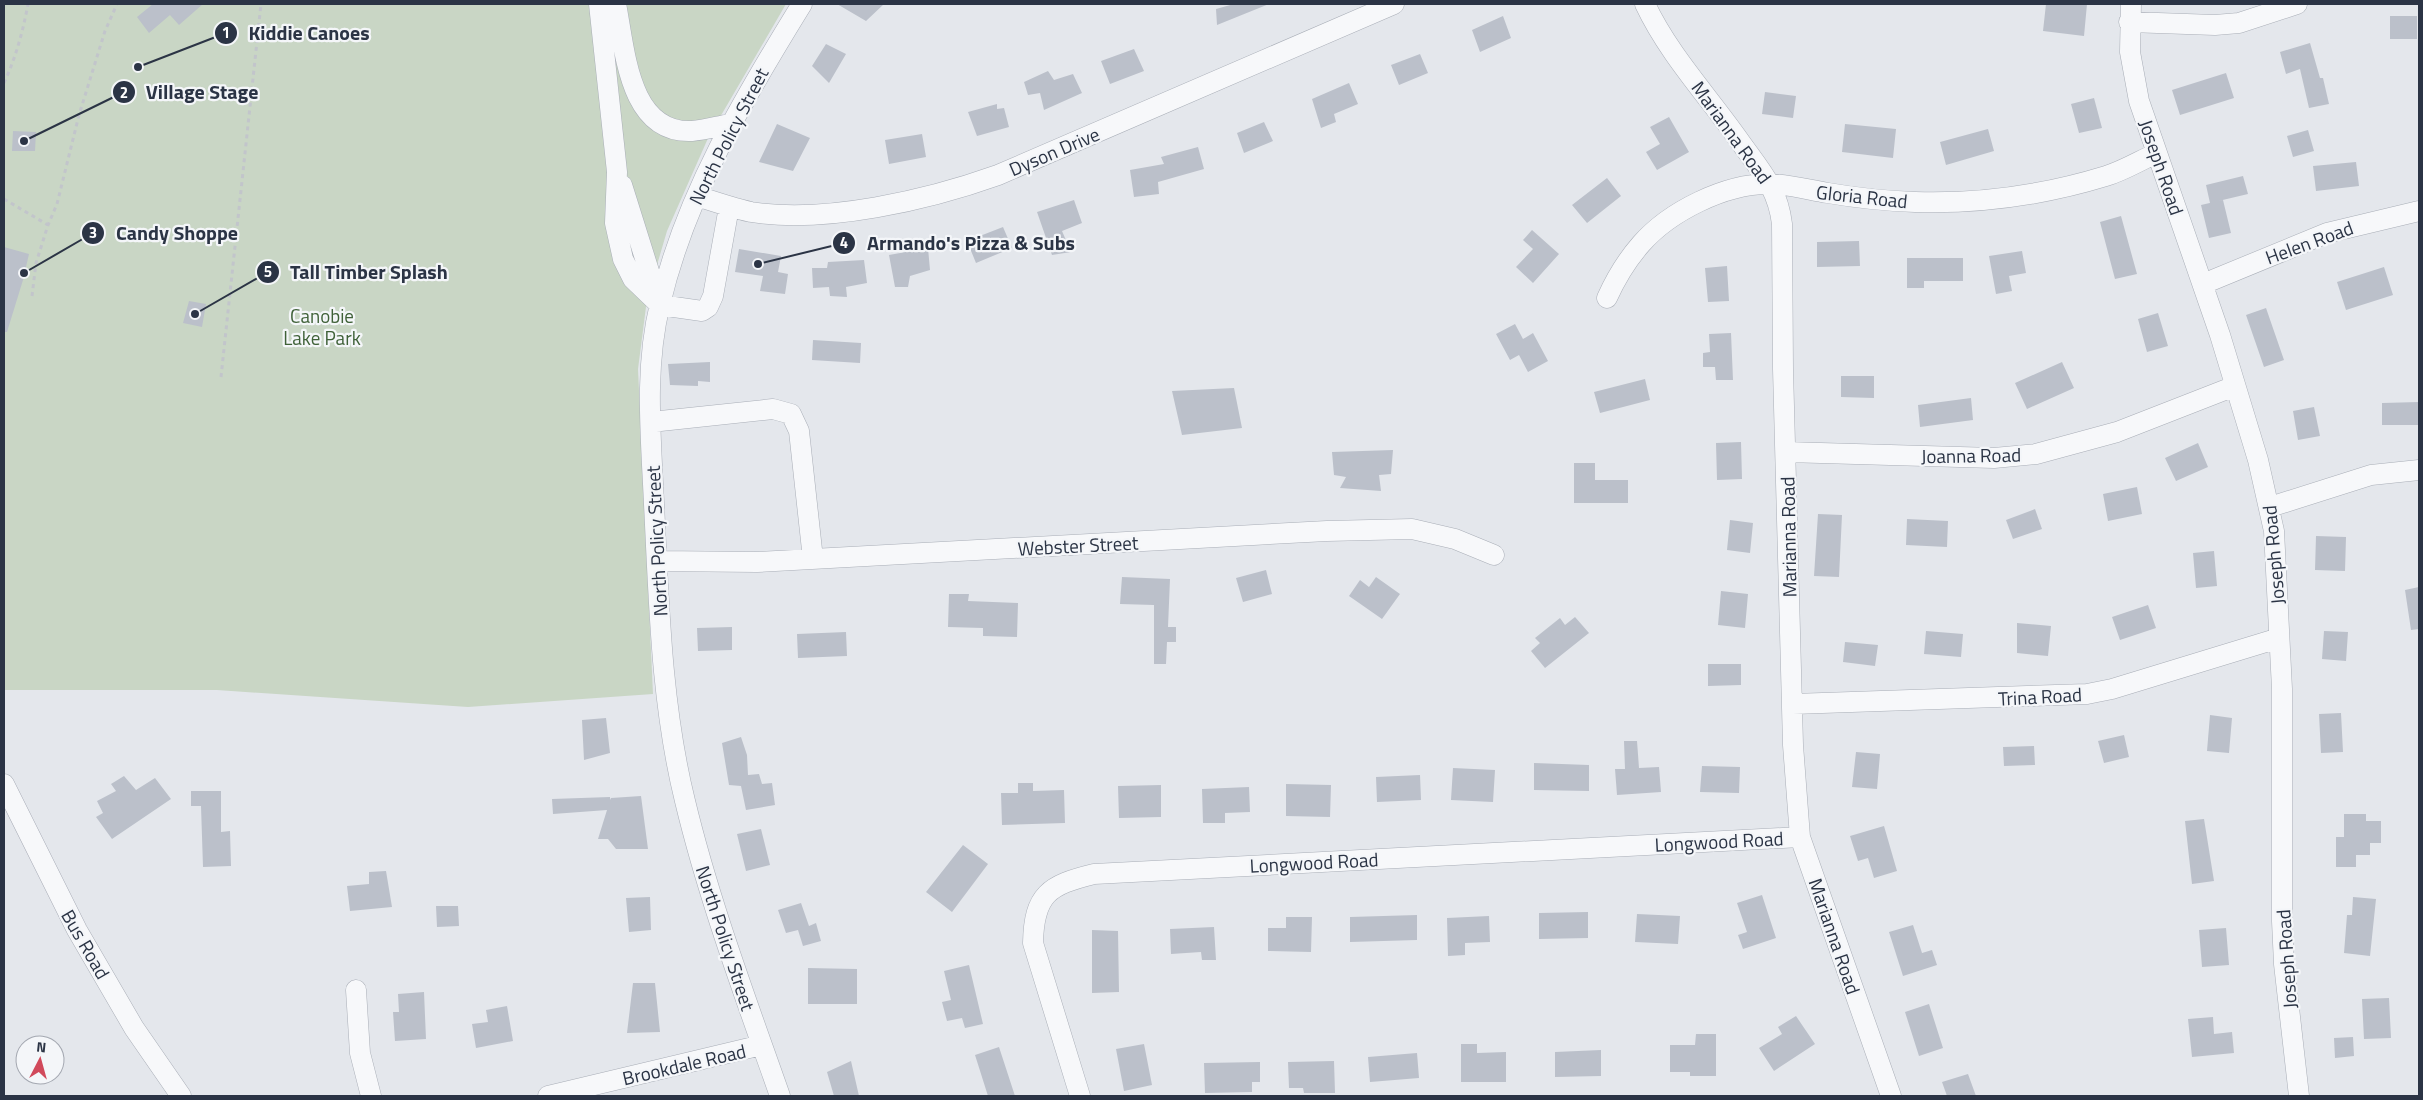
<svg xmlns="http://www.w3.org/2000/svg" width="2423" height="1100" font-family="'Titillium Web',sans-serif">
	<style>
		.green { fill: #c9d6c5 }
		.building { fill: #bbc0ca }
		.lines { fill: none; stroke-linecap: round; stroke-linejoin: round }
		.minor-casing { stroke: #a9aeb7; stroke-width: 21 }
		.path { stroke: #c2c5cb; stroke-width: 3; stroke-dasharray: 4 4; stroke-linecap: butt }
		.minor { stroke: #f7f8fa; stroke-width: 20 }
		.labels { text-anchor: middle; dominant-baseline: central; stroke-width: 4.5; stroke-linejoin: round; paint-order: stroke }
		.street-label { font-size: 19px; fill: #2b3445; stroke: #f4f6f9 }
		.park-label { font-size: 19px; fill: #3f6138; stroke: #f4f6f9 }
		.leader { fill: none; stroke: #2b3445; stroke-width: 2 }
		.callout-dot { fill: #2b3445; stroke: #f4f6f9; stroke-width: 2 }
		.mark-label { font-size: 15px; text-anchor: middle; font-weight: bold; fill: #fff }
		.callout-label { font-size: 20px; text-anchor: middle; font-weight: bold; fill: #2b3445; stroke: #f4f6f9; stroke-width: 4.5; stroke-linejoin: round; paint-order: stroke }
	</style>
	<rect width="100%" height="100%" fill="#e4e7ec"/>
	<path class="green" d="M4,4H786L709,136L667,231L647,299L638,369L653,694L468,707L217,690H4Z"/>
	<path class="building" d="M153,4H203L179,25L170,15L149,33L137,17Z
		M837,4H884L866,21Z
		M1234,4H1269L1217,25L1216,9Z
		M2046,4H2087L2084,36L2043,31Z
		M1503,16L1511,38L1480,52L1472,30Z
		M2390,16H2417V39H2390Z
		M2310,43L2320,78H2323L2329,104L2309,108L2300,69L2286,74L2280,52Z
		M826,44L846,54L829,83L812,66Z
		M1134,49L1144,71L1110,84L1101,61Z
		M1420,54L1428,73L1399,85L1391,65Z
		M1048,71L1054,80L1073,74L1082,93L1044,110L1040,93L1028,95L1024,82Z
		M2226,73L2234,98L2180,115L2172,90Z
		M1349,83L1358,104L1334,114L1336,122L1321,128L1312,99Z
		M1765,92L1796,96L1793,118L1762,114Z
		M2094,98L2102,128L2079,133L2071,104Z
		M997,104V109L1004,108L1009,127L977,136L968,112Z
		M1669,117L1689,152L1657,170L1646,152L1660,144L1650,127Z
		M1264,122L1273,141L1244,153L1237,133Z
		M777,124L810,138L793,171L759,162Z
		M1845,124L1896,129L1893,158L1842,152Z
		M1988,129L1994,151L1946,165L1940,142Z
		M2308,130L2314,151L2293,157L2287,136Z
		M13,131L36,132L35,151H12Z
		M922,134L926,157L889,164L885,140Z
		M1198,147L1204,169L1158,182L1159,194L1134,197L1130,170L1164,164L1161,157Z
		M2356,162L2359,186L2316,191L2313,166Z
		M2243,176L2248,194L2210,203L2206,185Z
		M1607,178L1621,196L1587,223L1572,205Z
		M1074,200L1082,223L1062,231L1071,252L1052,255L1037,212Z
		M2223,200L2231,233L2209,238L2201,205Z
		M2121,216L2137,274L2115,279L2100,222Z
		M1003,227L1012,248L976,263L967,241Z
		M1532,230L1559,254L1533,283L1516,267L1533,249L1523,240Z
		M1859,241L1860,266L1817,267V242Z
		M4,247L29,254L23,280L7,332H4Z
		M928,248L930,270L910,276L908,287H895L889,255Z
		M739,249L781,256L778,272L788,274L785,294L760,291L763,276L735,272Z
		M2022,251L2026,273L2009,276L2012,291L1996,294L1989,256Z
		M1907,258H1963V281H1924V288H1907Z
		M864,260L867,283L846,287L847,297L830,296L829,287L813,288L812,268H827L828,262Z
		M1727,266L1729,301L1708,302L1705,268Z
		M2384,267L2393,295L2346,310L2337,282Z
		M189,301L206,304L202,327L183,323Z
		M2266,308L2284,360L2264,367L2246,315Z
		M2158,313L2168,346L2147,352L2138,319Z
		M1515,324L1523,339L1533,333L1548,361L1528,372L1519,355L1510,360L1496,334Z
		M1731,333L1733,380H1716L1715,367H1703V353L1710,352L1709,334Z
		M813,340L861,343L860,363L812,360Z
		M710,362V382L698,381V386L670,385L668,364Z
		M2062,362L2074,388L2027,409L2015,383Z
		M1841,376H1874V398L1841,397Z
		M1645,379L1650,400L1600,413L1594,392Z
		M1234,388L1242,428L1182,435L1172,391Z
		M1971,398L1973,420L1920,427L1918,405Z
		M2419,402V425H2382V403Z
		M2314,407L2320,436L2298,440L2293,411Z
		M1741,442L1742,479L1717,480L1716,443Z
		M2198,443L2208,467L2176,481L2165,458Z
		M1393,450L1391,474L1379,475L1381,491L1340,488L1346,477L1334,475L1332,452Z
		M1574,463H1595V480H1628V503H1574Z
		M2137,487L2142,514L2108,521L2103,494Z
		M2035,509L2042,529L2013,539L2006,520Z
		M1818,514L1842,515L1839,577L1814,576Z
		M1907,519L1948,521L1947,547L1906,545Z
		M1730,520L1753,523L1750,553L1727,550Z
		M2316,536L2346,537L2345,571L2315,570Z
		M2214,551L2217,586L2196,588L2193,553Z
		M1266,570L1272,594L1243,602L1236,578Z
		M1122,577L1170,579L1168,627H1176V642H1167L1166,664H1154V605L1120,604Z
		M1376,577L1400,594L1382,619L1349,596L1360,580L1369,587Z
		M2419,587V629L2411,630L2405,590Z
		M1721,591L1748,594L1745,628L1718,625Z
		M949,594H969L968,601L1018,603L1017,637L983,636V628L948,627Z
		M2148,605L2156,628L2120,640L2112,617Z
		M1575,617L1589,633L1545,668L1531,651L1540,643L1535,638L1560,618L1565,625Z
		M2017,623L2051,626L2048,656L2017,653Z
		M732,627V650L698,651L697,628Z
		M1926,631L1963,634L1961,657L1924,654Z
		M2324,631L2348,632L2346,661L2322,659Z
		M846,632L847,656L798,658L797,634Z
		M1845,642L1878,645L1875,666L1843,662Z
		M1708,664H1741V685L1708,686Z
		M2341,713L2343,752L2321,753L2319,714Z
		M2210,715L2232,718L2229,753L2207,751Z
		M606,718L610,753L584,760L582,720Z
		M2124,735L2129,757L2104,763L2098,741Z
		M741,737L747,755L748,775L759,774L762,784L772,783L775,805L746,810L741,786L729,785L722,743Z
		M1624,741H1637L1639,768L1659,767L1661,792L1617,795L1615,769H1625Z
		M2034,746L2035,765L2004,766L2003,747Z
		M1856,752L1880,754L1877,789L1852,787Z
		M1534,763L1589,765V791L1534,790Z
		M1702,766L1740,767L1739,793L1700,792Z
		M1453,768L1495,770L1493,802L1451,800Z
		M1420,775L1421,800L1377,802L1376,777Z
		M124,776L136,790L155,778L171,799L112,839L96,817L103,813L97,801L116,791L111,784Z
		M1018,783H1033V791L1064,790L1065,823L1002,825L1001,793H1018Z
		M1286,784L1331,785L1330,817L1286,816Z
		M1161,785V817L1119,818L1118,786Z
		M1249,787L1250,812L1225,813V823H1203L1202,789Z
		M191,791H221V832L230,831L231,866L203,867L201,806H191Z
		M641,796L648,849H616L608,839H598L607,810L553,814L552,799L610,797V800L611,798Z
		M2344,814H2366V821H2381V843H2370V855H2356V867H2336V837H2344Z
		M2204,819L2214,881L2192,884L2185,821Z
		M1884,826L1897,871L1874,878L1868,858L1858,861L1850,836Z
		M761,829L770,865L746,871L737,834Z
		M963,845L988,864L952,912L926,892Z
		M386,871L392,907L350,911L347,886L369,884V872Z
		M1762,895L1776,938L1743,949L1738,935L1747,932L1737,903Z
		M650,897L651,930L629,932L626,898Z
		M2353,897L2376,899L2370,956L2344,953L2347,915H2352Z
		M801,903L809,926L816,923L821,941L803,946L798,930L786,933L778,910Z
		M436,906H458L459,926L437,927Z
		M1588,912V938L1539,939V913Z
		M1637,914L1680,916L1678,944L1635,942Z
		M1417,915V940L1350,942V917Z
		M1489,916L1490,942L1465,943V955L1448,956L1447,918Z
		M1286,917H1312L1311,952L1268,951V928H1286Z
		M1913,925L1922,953L1932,950L1937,965L1903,976L1889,932Z
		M1214,927L1216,960H1202L1201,952L1171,954L1170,929Z
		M2226,928L2229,965L2202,967L2199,930Z
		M1092,930L1118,931L1119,992L1092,993Z
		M969,965L983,1024L965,1028L962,1018L947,1021L942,1002L951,1000L944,971Z
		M808,968L857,969V1004H808Z
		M633,983H655L660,1032L627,1033Z
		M424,992L426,1039L395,1041L393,1012H399L398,994Z
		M2389,998L2391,1038L2364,1039L2362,999Z
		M1929,1004L1943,1048L1919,1056L1905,1012Z
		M507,1006L513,1041L476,1048L472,1024L488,1022L486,1010Z
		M1796,1016L1815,1044L1774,1071L1759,1048L1782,1034L1778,1027Z
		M2213,1017L2214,1034L2232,1032L2234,1053L2192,1057L2188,1019Z
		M1696,1034H1716V1076H1690V1072H1670V1045H1695Z
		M2353,1037L2354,1056L2335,1058L2334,1038Z
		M1144,1044L1152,1085L1124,1091L1116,1049Z
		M1461,1044H1477V1053L1506,1052V1082H1461Z
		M999,1047L1015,1096H988L975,1055Z
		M1601,1050V1076L1555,1077V1052Z
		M1417,1053L1419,1078L1370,1082L1368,1057Z
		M851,1061L859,1096H834L827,1072Z
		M1334,1061L1335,1093H1304L1303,1088H1289L1288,1062Z
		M1260,1062V1082H1252V1092L1205,1093L1204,1063Z
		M1968,1074L1976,1096H1947L1942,1082Z"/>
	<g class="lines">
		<g class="minor-casing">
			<path id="minor" d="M599,4L617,172L615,223L623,259L633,279L660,305L702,311L708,307L713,296L729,207
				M616,4C625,48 628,134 692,131C705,130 718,126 730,124
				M1645,4C1669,55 1709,97 1741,143C1761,171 1778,189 1782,224L1783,369L1793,745L1800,837L1891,1096
				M2131,4L2130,52L2139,101L2220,335L2258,460L2274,531L2282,689V921L2284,964L2299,1096
				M2129,22L2215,25L2239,23L2297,4
				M622,185L659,303
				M697,196C715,202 733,208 751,212C825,224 928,200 998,175L1394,4
				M2203,284L2327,233L2419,211
				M1607,298C1616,278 1627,260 1641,244C1670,211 1725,184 1768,184C1788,184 1809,190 1828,193C1857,198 1886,201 1915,202C1979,204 2044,195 2106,176C2123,171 2141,160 2157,153
				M651,422L773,409L791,414L799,431L813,559
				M1786,452L1994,458L2036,454L2117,432L2235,386
				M2270,507L2371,475L2419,470
				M657,561L757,562L1327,531L1412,529L1455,539L1494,555
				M1793,704L2087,694L2112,689L2279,638
				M4,784L77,930L134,1028L181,1096
				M356,990L360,1053L371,1096
				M548,1096L762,1045
				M780,1096C746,999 709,901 685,801C661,704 659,603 654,504C651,437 644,369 660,304C686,194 744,98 802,4
				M1080,1096L1033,943C1034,894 1049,885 1094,874L1800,837"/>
		</g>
		<path class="path" d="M234,4V5
			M4,83C16,57 23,31 28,4
			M4,199L48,225
			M32,296L36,263L48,225L57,204L79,115L105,31L117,4
			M221,377L261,4"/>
		<use href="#minor" class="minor"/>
	</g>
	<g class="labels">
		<g class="street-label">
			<text transform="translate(1732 132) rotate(54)">Marianna Road</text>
			<text transform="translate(728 136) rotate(-63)">North Policy Street</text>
			<text transform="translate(1054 151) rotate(-23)">Dyson Drive</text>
			<text transform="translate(2162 167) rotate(71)">Joseph Road</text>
			<text transform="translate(1862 196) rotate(6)">Gloria Road</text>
			<text transform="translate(2309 242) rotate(-20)">Helen Road</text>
			<text transform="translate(1971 455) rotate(-1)">Joanna Road</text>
			<text transform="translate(1788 537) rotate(-91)">Marianna Road</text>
			<text transform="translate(656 541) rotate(-93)">North Policy Street</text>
			<text transform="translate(1078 545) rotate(-3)">Webster Street</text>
			<text transform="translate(2273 555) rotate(-95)">Joseph Road</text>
			<text transform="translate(2040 696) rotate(-3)">Trina Road</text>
			<text transform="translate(1719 841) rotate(-3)">Longwood Road</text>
			<text transform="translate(1314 862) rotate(-3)">Longwood Road</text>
			<text transform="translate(1835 936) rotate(71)">Marianna Road</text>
			<text transform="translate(726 938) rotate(72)">North Policy Street</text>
			<text transform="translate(86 944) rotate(60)">Bus Road</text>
			<text transform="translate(2286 959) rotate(-94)">Joseph Road</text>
			<text transform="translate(684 1064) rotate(-13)">Brookdale Road</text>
		</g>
		<g class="park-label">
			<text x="322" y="315">Canobie<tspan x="322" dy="22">Lake Park</tspan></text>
		</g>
	</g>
	<path class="leader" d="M138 67L226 33M24 141L124 92M24 273L93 233M758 264L844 243M195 314L268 272"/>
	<g class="callout-dot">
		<circle cx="138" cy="67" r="5"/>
		<circle cx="24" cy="141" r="5"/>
		<circle cx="24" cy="273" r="5"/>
		<circle cx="758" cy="264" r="5"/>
		<circle cx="195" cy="314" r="5"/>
		<circle cx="226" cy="33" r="12"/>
		<circle cx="124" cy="92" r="12"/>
		<circle cx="93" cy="233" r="12"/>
		<circle cx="844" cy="243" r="12"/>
		<circle cx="268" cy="272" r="12"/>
	</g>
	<g class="mark-label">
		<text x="226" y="38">1</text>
		<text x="124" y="98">2</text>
		<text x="93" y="238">3</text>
		<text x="844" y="248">4</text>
		<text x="268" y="277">5</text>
	</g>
	<g class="callout-label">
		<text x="309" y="40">Kiddie Canoes</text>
		<text x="202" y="99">Village Stage</text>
		<text x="177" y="240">Candy Shoppe</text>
		<text x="971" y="250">Armando's Pizza &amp; Subs</text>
		<text x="369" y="279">Tall Timber Splash</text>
	</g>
	<rect width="2423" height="1100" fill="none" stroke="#2b3445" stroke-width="10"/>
	<g transform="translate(40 1060) rotate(6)"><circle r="24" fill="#f4f6f9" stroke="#a4a8b1"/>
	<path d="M0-4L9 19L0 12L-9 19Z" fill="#d1495b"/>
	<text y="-8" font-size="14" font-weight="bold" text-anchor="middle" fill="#2b3445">N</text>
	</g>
</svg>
